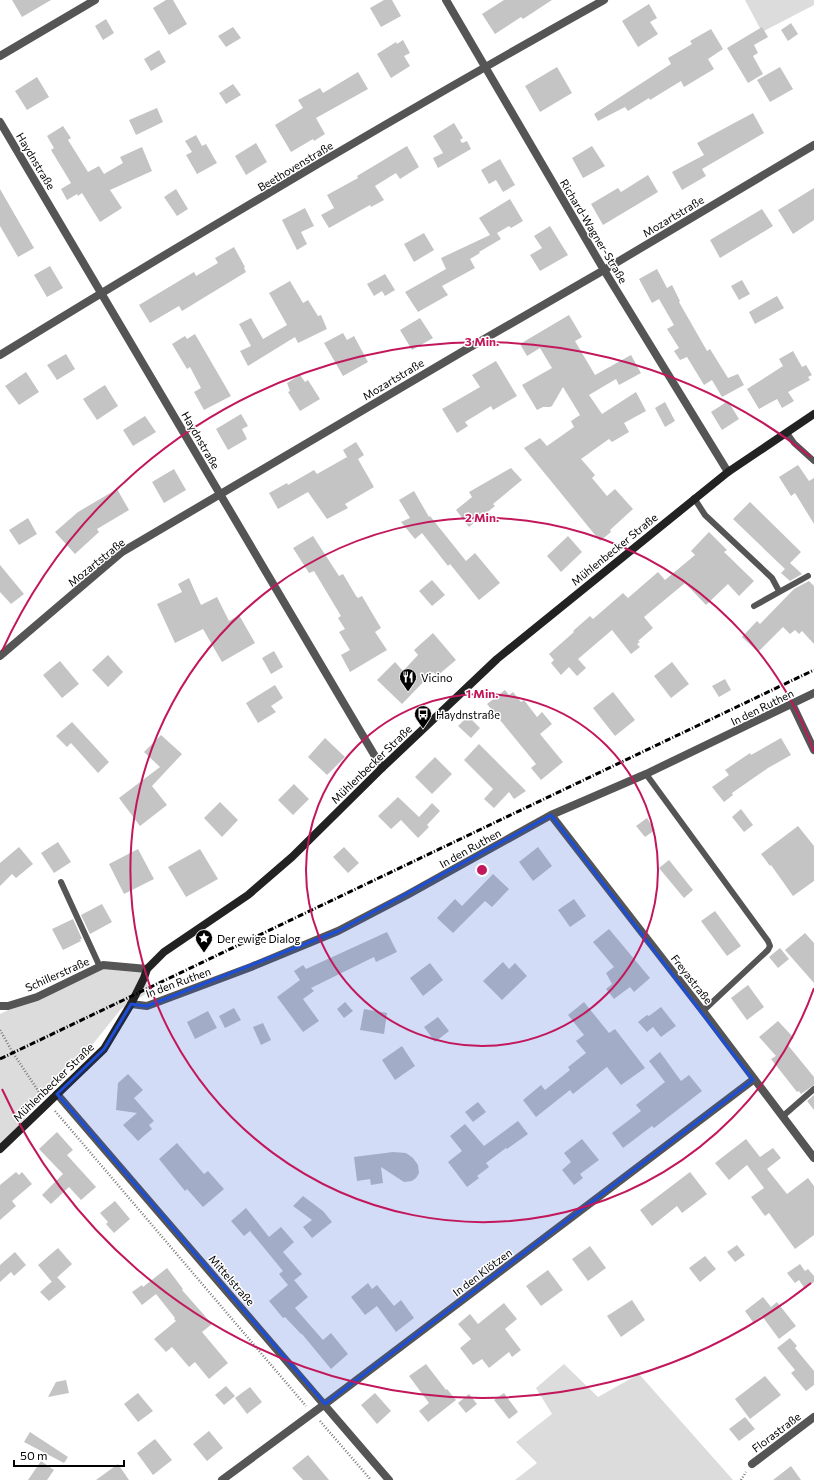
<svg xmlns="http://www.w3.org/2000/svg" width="814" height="1480" font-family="Commissioner,sans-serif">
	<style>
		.green { fill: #dcdcdc }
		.building { fill: #c4c4c4 }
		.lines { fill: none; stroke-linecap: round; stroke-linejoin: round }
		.path { stroke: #777; stroke-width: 2.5; stroke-dasharray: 1 2; stroke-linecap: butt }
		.lane { stroke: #555; stroke-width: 6 }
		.street { stroke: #555; stroke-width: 8 }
		.secondary { stroke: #222; stroke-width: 8 }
		.rail { stroke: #000; stroke-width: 3; stroke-dasharray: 6 2 1 2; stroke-linecap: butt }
		.marked { fill: #1d4ed8; fill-opacity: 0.2; stroke: #1d4ed8; stroke-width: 3; stroke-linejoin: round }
		.ring { fill: none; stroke: #c2185b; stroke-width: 2 }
		.labels { text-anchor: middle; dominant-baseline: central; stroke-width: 3; stroke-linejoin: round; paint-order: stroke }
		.street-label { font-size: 11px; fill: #000; stroke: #fff }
		.poi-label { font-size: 11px; fill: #000; stroke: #fff; text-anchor: start }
		.centre { fill: #c2185b; stroke: #fff; stroke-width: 2 }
		.ring-label { font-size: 12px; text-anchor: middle; font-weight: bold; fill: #c2185b; stroke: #fff; stroke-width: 3; stroke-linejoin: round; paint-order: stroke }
	</style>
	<rect width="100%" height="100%" fill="#fff"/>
	<path class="green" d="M745,0H814V5L762,32Z
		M103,965L138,967L151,991L121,1009L85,1054L34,1100L19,1132L0,1149V1014Z
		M564,1364L598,1397L639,1374L733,1480H515L537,1463L516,1442L552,1414L536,1388Z"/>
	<path class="building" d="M12,0H51L22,17Z
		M166,0H173L187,24L169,35L153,8Z
		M384,0H392L401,16L381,27L370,8Z
		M504,0H552L523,19L521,17L495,34L482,14Z
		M649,4L657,18L650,22L658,34L638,47L622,21Z
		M106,19L114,33L103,40L95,26Z
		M791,23L798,34L788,41L781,30Z
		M233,27L241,38L226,47L218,36Z
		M762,27L768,37L754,45L758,53L753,56L763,74L748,83L727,48Z
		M711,29L723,49L708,59L714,69L684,87L681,81L650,100L649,98L628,111L625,107L598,121L594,114L671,64L668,58L692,44L690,41Z
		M403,40L410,53L404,56L410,66L391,78L377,54L396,42L397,44Z
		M159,50L166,62L151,71L144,59Z
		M557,67L572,93L540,112L525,86Z
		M780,67L793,89L770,102L757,80Z
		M358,72L368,89L316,118L325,134L314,141L313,139L291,152L275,125L303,108L298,100L320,88L323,93Z
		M37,77L49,97L27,110L15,91Z
		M233,84L241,95L226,104L219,93Z
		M157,108L163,122L136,135L129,120Z
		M753,113L764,133L702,169L706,176L682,190L672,172L704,155L697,143Z
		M454,123L463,138L460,140L462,143L467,141L471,149L438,168L433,158L443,153L433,136Z
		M63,126L71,138L68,140L88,172L99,166L104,174L123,163L120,157L142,147L152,171L110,190L122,208L100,222L82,193L78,196L77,194L67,200L61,189L71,183L51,150L54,148L47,136Z
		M196,135L202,146L206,144L217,163L197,174L186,155L192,152L185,141Z
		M256,143L267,162L246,175L235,156Z
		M407,146L419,167L400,179L396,173L375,186L384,200L371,207L370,205L329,228L321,215L334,208L327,195L358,178L357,176Z
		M592,146L605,166L583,178L572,158Z
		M500,159L515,185L503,192L496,180L489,184L481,170Z
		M648,175L658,192L603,225L591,204L618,188L621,192Z
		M814,188V220L793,234L778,210Z
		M0,189L34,248L18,257L0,226Z
		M176,189L188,209L177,216L164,197Z
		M510,199L523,221L511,228L509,226L497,233L501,239L479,252L480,253L470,259L475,268L442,286L448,295L418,312L405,292L446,269L441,258L490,235L479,218Z
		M305,208L314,226L301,232L307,244L297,250L282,220Z
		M762,209L773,226L720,258L710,240Z
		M550,226L568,255L540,271L530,255L542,248L534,236Z
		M424,233L434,250L414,262L404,244Z
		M234,247L245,267L244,268L246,272L182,311L179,306L150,323L139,305L194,272L196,276L218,263L215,258Z
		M50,266L63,288L47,297L34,275Z
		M657,269L667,288L672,285L680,301L679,302L707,351L710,349L728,378L738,374L744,385L722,397L712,380L704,385L687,357L680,360L674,351L679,348L667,329L674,325L659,299L652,303L639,279Z
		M385,274L395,290L385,296L382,291L374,296L367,284Z
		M742,280L750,294L739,300L731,286Z
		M290,281L303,303L308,300L318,316L321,315L327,329L298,343L295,337L248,366L240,351L251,346L239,324L251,318L263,339L287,325L269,293Z
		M777,296L784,308L755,324L749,312Z
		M569,315L582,337L575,341L595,375L631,355L641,373L619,385L616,379L589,395L602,414L636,392L646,411L624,423L629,432L612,442L609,439L581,459L595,475L592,478L607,496L615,489L633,509L610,530L611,532L600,541L524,448L540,438L547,446L574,427L571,421L580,415L563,387L552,406L550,407H543L537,410L522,385L552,368L540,348L527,356L520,344Z
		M420,318L433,338L412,350L400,330Z
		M343,333L347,340L354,336L368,362L343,376L324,343Z
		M195,334L231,396L204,410L194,392L201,388L190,367L187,369L172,344L185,336L187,339Z
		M793,351L802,367L806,365L812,375L808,377L810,380L788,392L794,401L782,408L777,399L759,409L747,389L783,366L779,359Z
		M66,354L75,369L57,380L47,365Z
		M496,361L517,396L493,410L491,406L465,422L468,426L457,433L442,409L480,387L472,375Z
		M26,372L39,392L19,405L5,386Z
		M300,375L305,382L308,380L320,399L300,411L288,392L290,391L287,383Z
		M105,385L118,406L97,420L83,399Z
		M728,401L739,419L722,430L711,412Z
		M665,402L675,421L665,427L655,408Z
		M241,414L248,426L242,429L247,439L228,450L216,429Z
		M145,416L156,432L133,446L123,430Z
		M356,442L364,455L358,459L374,487L345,504L348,508L327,519L308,492L278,509L269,493L287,483L288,485L314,470L317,474L347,457L343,450Z
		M798,465L809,481L814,478V524L795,493L791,496L779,477Z
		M511,468L522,480L493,504L495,506L469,527L456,510L472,497L469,492Z
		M174,469L186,490L164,503L152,482Z
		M117,489L129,510L97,529L99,532L75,554L55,532L78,512Z
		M414,491L429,517L430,516L466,561L475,553L500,583L479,600L450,564L448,566L422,533L415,539L401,522L410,518L399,500Z
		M750,502L801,552L790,563L802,574L790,581L781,573L785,569L733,519Z
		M28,518L37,534L19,545L9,530Z
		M709,532L727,550L724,552L754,581L739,596L728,584L706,605L685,583L644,617L653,628L638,641L640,642L637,644L640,647L631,654L612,630L578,659L586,668L577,676L569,667L561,675L551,663L554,660L549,654L574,632L573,631L590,616L593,619L623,593L628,598L658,572L665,580L695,555L691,551Z
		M313,536L339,576L343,574L356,596L358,598L362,596L381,628L375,632L387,650L350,672L341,655L350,650L339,632L345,629L338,618L341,616L314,571L309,573L293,548Z
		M568,536L582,552L561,572L547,556Z
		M0,565L24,594L11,604L0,592Z
		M189,578L201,605L217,597L229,621L239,615L255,643L222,662L203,629L175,643L157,604L182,592L178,584Z
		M432,580L445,595L432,606L419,591Z
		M809,581L814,586V644L802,631L799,634L795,630L790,634L783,627L758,652L742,637L757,621L760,624L794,589Z
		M433,633L456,660L437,676L433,672L402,704L377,680L395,662L403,671L418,655L414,650Z
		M274,651L283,667L271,674L262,658Z
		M108,655L123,672L108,687L92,670Z
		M60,661L79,684L62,698L43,675Z
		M672,662L689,684L671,698L654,676Z
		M725,679L731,690L719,697L712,686Z
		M275,685L283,698L271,706L276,712L258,723L246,703Z
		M505,690L509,695L513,692L521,702L524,700L537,717L542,712L552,724L540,734L563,762L541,780L531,768L536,764L487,704Z
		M613,692L635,720L615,736L593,708Z
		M468,716L480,728L471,738L458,726Z
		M72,722L109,762L98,773L71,743L67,747L56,736Z
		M161,735L182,754L152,786L167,805L140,826L119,798L160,767L144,752Z
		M325,738L345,757L327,775L308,757Z
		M781,738L791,755L768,768L732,793L733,795L724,802L712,787L729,775L725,770L750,753L751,755Z
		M479,744L526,791L514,799L509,792L494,808L484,799L493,789L464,760Z
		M435,757L452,774L432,794L415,777Z
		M294,784L309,799L293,815L278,800Z
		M398,797L419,817L432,803L440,811L427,825L429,827L418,838L401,820L391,829L378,816Z
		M220,802L238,820L222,837L204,818Z
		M741,809L753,825L744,832L732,817Z
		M647,818L655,830L645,837L636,826Z
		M798,826L814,846V881L793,896L771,865L770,866L761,854Z
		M58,842L71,862L54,873L41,853Z
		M19,847L33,864L16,878L12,874L0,886V863Z
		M344,847L359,863L348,873L333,857Z
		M538,847L552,866L533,881L519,862Z
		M138,849L154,879L124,894L109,864Z
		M200,849L218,879L186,897L168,867Z
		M669,860L693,890L684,898L659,868Z
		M493,874L509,889L492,907L485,901L453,933L437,918L455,899L462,906Z
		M574,899L586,916L570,927L558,910Z
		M102,904L112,922L90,934L81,915Z
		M715,911L741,946L727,956L701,921Z
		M73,919L82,939H80L81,941L63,950L52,929Z
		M609,929L650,978L634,992L630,987L614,999L606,989L612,984L606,973L614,967L593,942Z
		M387,932L397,952L376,962L374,957L311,988L314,991L303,999L319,1021L303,1032L277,997L300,980L294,971L303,965L306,969Z
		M805,933L814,943V983L785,950Z
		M780,948L789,959L778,968L769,957Z
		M503,962L509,969L515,963L527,976L502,1000L483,981Z
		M430,963L443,980L423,996L410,978Z
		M748,985L764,1007L747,1020L731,998Z
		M345,1002L353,1011L344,1018L337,1009Z
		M584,1002L609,1033L615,1029L645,1068L621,1085L607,1067L573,1094L570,1090L536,1117L523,1100L541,1085L545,1090L570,1070L568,1067L586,1053L576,1041L584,1035L568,1015Z
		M661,1007L676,1026L661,1037L653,1027L647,1032L638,1022L647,1015L649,1016Z
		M234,1008L241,1020L225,1028L219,1016Z
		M364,1009L387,1013L384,1034L360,1030Z
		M208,1011L217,1028L195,1039L187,1022Z
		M438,1017L449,1031L435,1042L424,1027Z
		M778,1021L794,1038L787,1044L814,1077V1085L801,1094L799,1091L797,1092L771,1059L776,1056L759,1037Z
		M263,1023L271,1040L261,1045L253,1027Z
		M402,1046L415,1066L395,1080L382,1060Z
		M660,1052L681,1081L689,1075L702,1091L654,1128L652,1126L623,1148L612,1133L641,1111L636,1105L665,1082L649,1061Z
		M128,1074L143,1090L134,1098L154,1121L149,1125L152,1129L138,1141L123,1125L137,1113L116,1110L118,1083Z
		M814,1095V1110L807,1101Z
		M478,1102L486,1112L473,1122L465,1112Z
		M518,1121L528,1134L507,1149L506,1148L486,1163L489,1167L477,1176L479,1178L467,1187L448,1162L462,1151L450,1136L465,1124L484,1146Z
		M57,1132L73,1150L67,1155L96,1187L81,1200L69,1187L51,1204L42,1195L63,1174L39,1149Z
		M582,1139L599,1160L580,1174L583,1178L574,1185L562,1170L571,1162L564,1153Z
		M746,1139L760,1157L773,1148L781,1158L767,1169L787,1194L808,1178L814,1186V1235L795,1249L769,1213L765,1216L751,1197L764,1188L747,1165L729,1180L715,1163Z
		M177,1143L204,1174L208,1171L224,1189L203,1207L187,1189L185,1191L159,1159Z
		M393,1152L406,1153L413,1158L418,1165L419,1173L416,1178L412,1181L404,1182L381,1167L383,1183L371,1185L370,1179L357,1181L354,1157Z
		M16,1172L19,1175L22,1172L32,1184L12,1201L16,1206L0,1220V1185Z
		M690,1172L707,1194L682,1213L677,1206L652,1226L640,1210Z
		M303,1196L323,1211L332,1222L312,1238L303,1227L312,1220L293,1206Z
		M115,1201L130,1219L114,1233L106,1224L108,1222L100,1213Z
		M246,1208L269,1237L281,1227L294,1242L283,1252L302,1274L288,1285L279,1274L283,1271L250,1231L244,1236L231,1221Z
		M737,1245L745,1255L735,1262L727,1252Z
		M590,1246L606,1268L588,1281L572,1259Z
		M58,1248L72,1264L52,1282L38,1265Z
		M15,1252L26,1265L14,1276L11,1272L0,1282V1265Z
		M705,1256L716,1269L700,1282L689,1268Z
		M800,1264L805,1271L808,1269L814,1276V1282L805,1289L799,1280L795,1283L787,1273Z
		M167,1268L183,1289L182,1290L212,1324L202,1332L228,1363L209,1379L195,1362L189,1367L172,1347L166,1352L154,1339L176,1321L174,1319L175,1318L156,1294L142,1305L132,1292L142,1285L143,1287Z
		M548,1270L563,1290L541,1306L526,1286Z
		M57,1277L66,1287L49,1301L40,1292Z
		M294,1280L308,1297L295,1308L323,1340L331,1333L348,1354L331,1369L302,1334H301L285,1317L283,1318L269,1301Z
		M368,1283L372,1289L377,1285L394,1306L401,1300L414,1318L396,1332L377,1306L365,1315L351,1297Z
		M763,1297L771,1307L777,1302L796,1326L779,1339L762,1316L753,1322L745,1311Z
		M632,1300L645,1320L621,1337L607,1316Z
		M504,1303L517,1319L505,1329L521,1350L512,1357L509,1352L489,1368L482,1359L473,1365L460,1348L471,1339L458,1324L470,1314L478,1324Z
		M790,1338L797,1346L795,1348L814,1371V1385L806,1391L791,1373L795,1370L777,1348Z
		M426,1364L446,1390L447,1389L456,1400L428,1422L419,1411L429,1403L409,1376Z
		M765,1376L781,1395L750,1419L735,1399Z
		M66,1380L69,1393L48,1397L56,1382Z
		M226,1386L235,1396L224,1405L215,1395Z
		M250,1387L262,1402L247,1414L235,1398Z
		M138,1393L153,1411L138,1422L124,1404Z
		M375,1393L391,1411L377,1424L361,1405Z
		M504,1393L518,1412L509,1419L494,1400Z
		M469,1394L477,1404L466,1413L458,1403Z
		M745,1417L755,1429L739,1441L729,1429Z
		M209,1431L223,1448L207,1461L193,1444Z
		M30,1432L68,1457L64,1463L24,1442Z
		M155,1439L172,1460L153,1475L137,1453Z
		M308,1455L329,1480H303L292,1468Z
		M41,1461L54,1470L47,1480H28Z
		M118,1464L129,1480H96Z
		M791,1466L801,1480H773Z"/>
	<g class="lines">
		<path class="path" d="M0,1030L13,1053L41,1095
			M55,1111L306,1406
			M320,1421L371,1480
			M741,1480L746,1472"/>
		<path class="lane" d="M787,433L794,443L814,461
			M694,498L705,515L772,578L779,591
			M754,606L808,576
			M646,774L768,941L770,946L768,950L703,1011
			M61,882L100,967
			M783,1116L814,1089"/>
		<path class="street" d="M446,0L604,270L728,472
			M0,56L95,0
			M0,122L382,768
			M0,355C199,233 400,114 604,0
			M0,656L122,552L460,353L604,270L814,145
			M792,704L814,750
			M551,815L703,1011L814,1158
			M131,1004L147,1006L251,967L338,931L407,895L551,815L646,774L814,693
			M0,1006H8L37,997L103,965L147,969
			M57,1094L389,1480
			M752,1464L814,1417
			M222,1480L325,1404L753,1080"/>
		<path class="secondary" d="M0,1149L104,1049L131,1004L144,978L147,969L164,952L248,895L292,857L382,768L497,659L728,472L814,414"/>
		<path class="rail" d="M0,1059L814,670"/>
	</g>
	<path class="marked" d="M551,815L753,1080L325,1404L57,1094L104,1049L131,1004L147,1006L338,931Z"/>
	<g class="ring">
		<circle cx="482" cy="870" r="176"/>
		<path d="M814 988A352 352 0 1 1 814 752"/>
		<path d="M811 1283A528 528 0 0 1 2 1089M2 651A528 528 0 0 1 811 457"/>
	</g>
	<defs>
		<g id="restaurant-pin" transform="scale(0.9)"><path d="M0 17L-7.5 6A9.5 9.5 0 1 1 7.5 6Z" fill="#000" stroke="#fff"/><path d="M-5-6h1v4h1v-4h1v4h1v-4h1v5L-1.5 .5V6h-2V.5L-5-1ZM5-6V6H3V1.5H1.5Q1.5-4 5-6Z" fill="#fff"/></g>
		<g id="bus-pin" transform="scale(0.9)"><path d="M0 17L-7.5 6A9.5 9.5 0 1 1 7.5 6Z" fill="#000" stroke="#fff"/><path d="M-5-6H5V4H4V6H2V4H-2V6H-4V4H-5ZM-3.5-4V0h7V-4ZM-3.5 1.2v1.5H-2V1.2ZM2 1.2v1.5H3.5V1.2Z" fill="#fff"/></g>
		<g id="sight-pin" transform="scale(0.9)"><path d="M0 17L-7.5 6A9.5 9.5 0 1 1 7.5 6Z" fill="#000" stroke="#fff"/><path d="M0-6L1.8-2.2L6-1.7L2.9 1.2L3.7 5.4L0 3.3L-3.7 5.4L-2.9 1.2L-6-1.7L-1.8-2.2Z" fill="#fff"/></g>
	</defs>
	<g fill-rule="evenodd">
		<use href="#restaurant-pin" x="408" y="677"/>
		<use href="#bus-pin" x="423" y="714"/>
		<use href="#sight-pin" x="204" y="938"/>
	</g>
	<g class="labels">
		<g class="street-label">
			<text transform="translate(36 161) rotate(59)">Haydnstraße</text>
			<text transform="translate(295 166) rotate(-31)">Beethovenstraße</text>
			<text transform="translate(673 216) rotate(-31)">Mozartstraße</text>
			<text transform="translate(594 231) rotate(59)">Richard-Wagner-Straße</text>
			<text transform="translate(393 379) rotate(-31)">Mozartstraße</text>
			<text transform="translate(201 440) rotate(60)">Haydnstraße</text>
			<text transform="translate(614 549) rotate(-39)">Mühlenbecker Straße</text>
			<text transform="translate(96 562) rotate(-39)">Mozartstraße</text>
			<text transform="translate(762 707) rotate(-26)">In den Ruthen</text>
			<text transform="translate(371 764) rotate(-44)">Mühlenbecker Straße</text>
			<text transform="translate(470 848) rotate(-29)">In den Ruthen</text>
			<text transform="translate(57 974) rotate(-24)">Schillerstraße</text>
			<text transform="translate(692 979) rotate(52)">Freyastraße</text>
			<text transform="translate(178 982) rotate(-20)">In den Ruthen</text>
			<text transform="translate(53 1082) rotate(-44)">Mühlenbecker Straße</text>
			<text transform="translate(482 1272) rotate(-37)">In den Klötzen</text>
			<text transform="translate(232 1280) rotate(49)">Mittelstraße</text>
			<text transform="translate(776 1432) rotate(-37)">Florastraße</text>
		</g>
		<g class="poi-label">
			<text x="421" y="677">Vicino</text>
			<text x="436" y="714">Haydnstraße</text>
			<text x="217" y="938">Der ewige Dialog</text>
		</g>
	</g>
	<circle cx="482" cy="870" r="6" class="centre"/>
	<g class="ring-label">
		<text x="482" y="346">3 Min.</text>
		<text x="482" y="522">2 Min.</text>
		<text x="482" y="698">1 Min.</text>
	</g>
	<path d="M14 1460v6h110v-6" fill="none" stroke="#000000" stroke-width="2"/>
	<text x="20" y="1460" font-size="12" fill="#000000" stroke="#ffffff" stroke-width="3" paint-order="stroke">50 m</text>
</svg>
